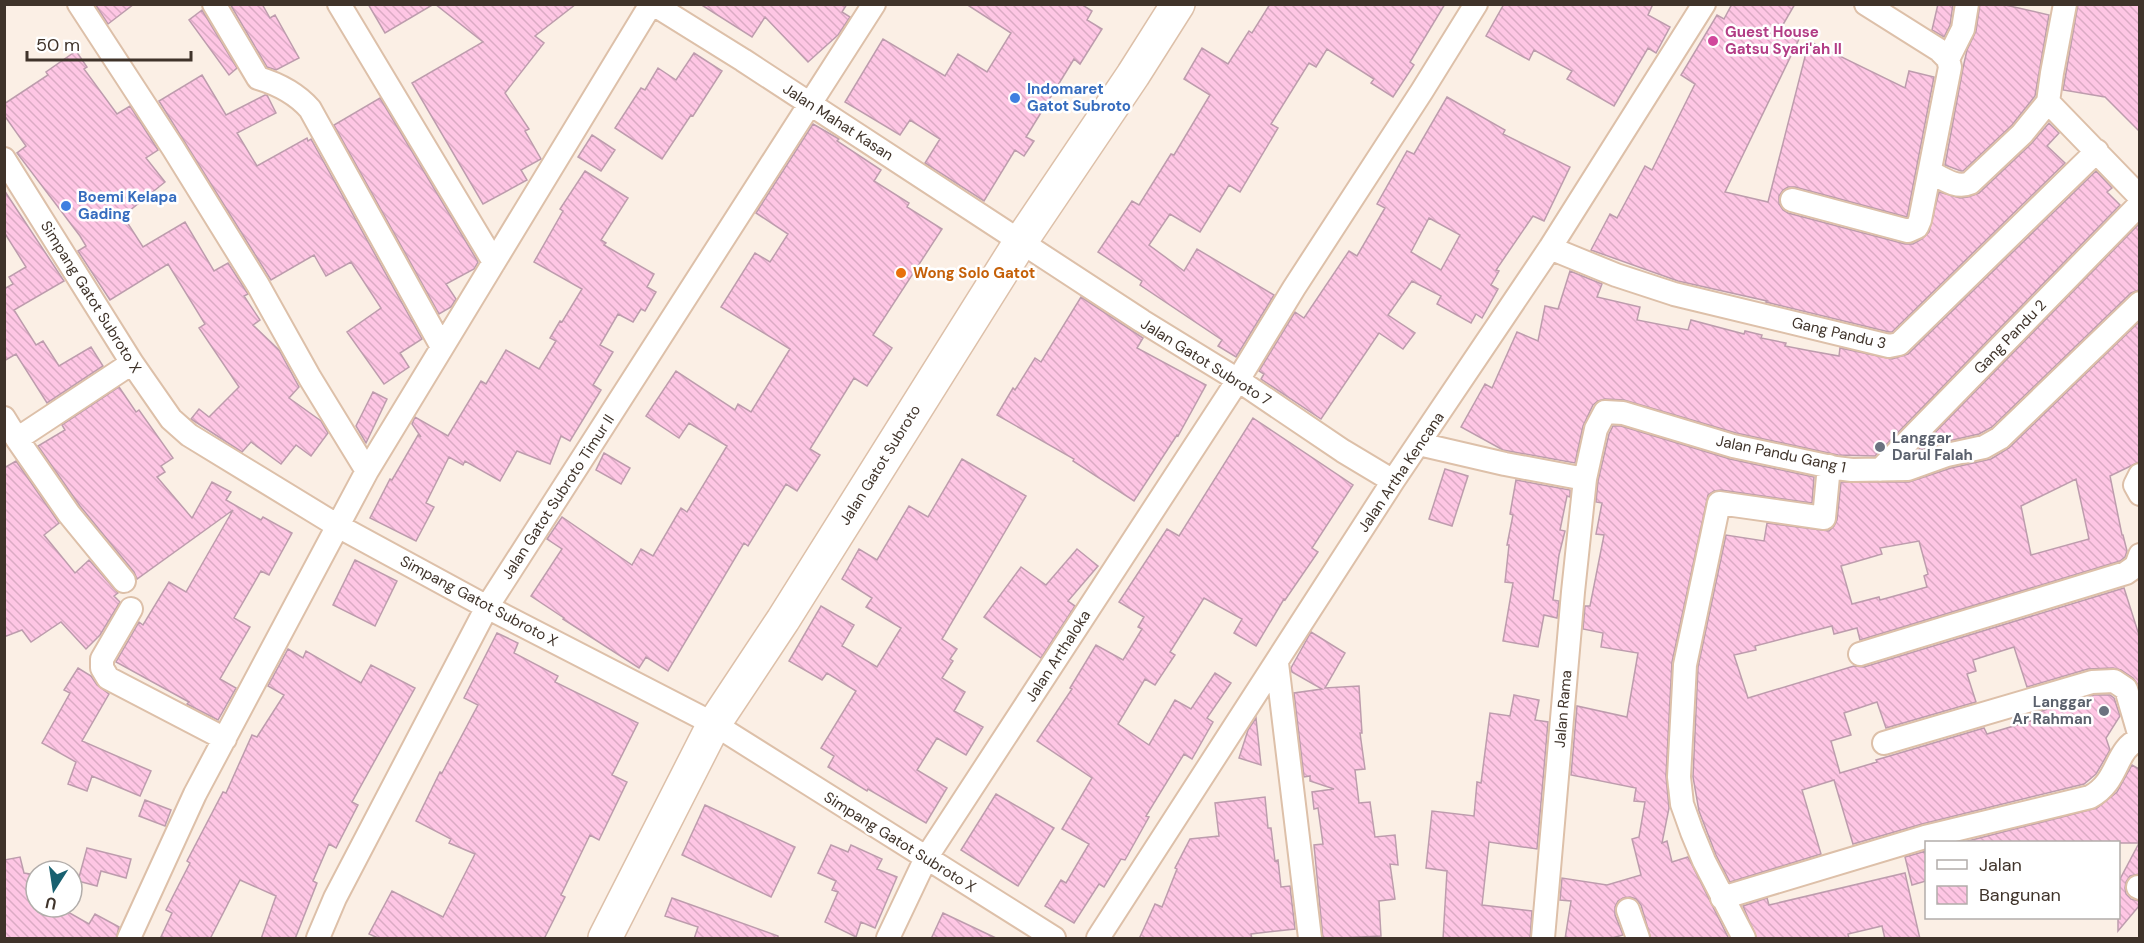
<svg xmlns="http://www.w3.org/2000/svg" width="2144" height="943" font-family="'DM Sans',sans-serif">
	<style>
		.building { fill: url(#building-back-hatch); stroke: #bd9cad; stroke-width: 1.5; fill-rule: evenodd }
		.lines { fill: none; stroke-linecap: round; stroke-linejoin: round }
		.minor-casing { stroke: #ddc0a9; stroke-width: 26 }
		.primary-casing { stroke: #ddc0a9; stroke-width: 36 }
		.minor { stroke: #fff; stroke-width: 22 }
		.primary { stroke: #fff; stroke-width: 33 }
		.hotel-dot { fill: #d1479c; stroke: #fff; stroke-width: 2 }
		.shop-dot { fill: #3f7fe0; stroke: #fff; stroke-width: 2 }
		.food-dot { fill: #e8710a; stroke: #fff; stroke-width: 2 }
		.worship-dot { fill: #6b7280; stroke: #fff; stroke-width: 2 }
		.labels { text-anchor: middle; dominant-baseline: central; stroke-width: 5; stroke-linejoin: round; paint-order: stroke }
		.hotel-label { font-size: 15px; font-weight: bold; fill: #b23c85; stroke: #fff; text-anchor: start }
		.shop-label { font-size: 15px; font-weight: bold; fill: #366cbe; stroke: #fff; text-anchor: start }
		.street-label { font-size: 15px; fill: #3f332a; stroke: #fff }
		.food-label { font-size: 15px; font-weight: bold; fill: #c56008; stroke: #fff; text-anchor: start }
		.worship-label { font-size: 15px; font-weight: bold; fill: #5b616d; stroke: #fff; text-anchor: start }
	</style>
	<defs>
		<pattern id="building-back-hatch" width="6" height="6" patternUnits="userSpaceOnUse" patternTransform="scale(1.5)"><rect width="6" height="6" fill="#fec6e4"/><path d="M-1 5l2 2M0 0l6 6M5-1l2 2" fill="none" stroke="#dbabc4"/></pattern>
	</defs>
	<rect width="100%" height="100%" fill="#fbefe5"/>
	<path class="building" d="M95,4H134L108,24Z
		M230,4H262L270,18L275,15L299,58L276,70L267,67Z
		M368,4H434L385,33Z
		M435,4H576L535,36L544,43L505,93L529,129L525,131L541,159L521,170L527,180L483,204L412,83L483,42Z
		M700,4H847L842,12L850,17L838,35L808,62L765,17L752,37Z
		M966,4H1081L1092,11L1087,20L1102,29L1080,64L1074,59L1026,137L1034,141L1024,156L1015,150L984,201L925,163L940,139L910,120L900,135L845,102L883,39L945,76L958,54L987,72L1011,33Z
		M1270,4H1445L1410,62L1414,65L1393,97L1371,83L1374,79L1327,49L1316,67L1309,63L1271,124L1278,128L1240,192L1229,185L1200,232L1170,214L1149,245L1184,271L1197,249L1274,295L1236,357L1218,346L1222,340L1140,285L1142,281L1098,252L1132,201L1139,205L1171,154L1174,155L1210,95L1184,79L1202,48L1228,64L1249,31L1252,33Z
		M1504,4H1653L1648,15L1670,27L1656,53L1648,48L1614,106L1567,79L1572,71L1534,50L1529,60L1486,36Z
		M1732,4H1795L1781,28L1800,37L1725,192L1768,202L1809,41L1905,88L1909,71L1934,77L1907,217L1795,187H1788L1783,190L1779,196V204L1783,210L1788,213L1905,244H1913L1922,239L1929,232L1939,192L1960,198L1968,197L1979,193L2031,144L2049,123L2059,133L2047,146L2065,163L1892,332H1889L1766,302L1767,301L1678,281L1591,250L1610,214L1617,218L1645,166L1652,170L1695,84L1681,75L1717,15L1724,19Z
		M1938,4H1953L1950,25L1944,37L1932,30Z
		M1980,4H2001L2049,15L2035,96L2012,125L1963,171H1961L1945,165L1963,68L1967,50L1976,31Z
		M2078,4H2139V131L2105,97L2063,90Z
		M202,10L237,68L229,75L189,20Z
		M76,51L87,67L84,69L117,114L130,106L158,150L146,158L165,182L123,216L143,247L185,222L214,271L228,263L248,294L244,296L260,320L253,325L279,350L299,387L289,398L321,421L328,433L311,456L296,445L281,464L251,442L242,452L191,419L199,409L209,417L239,387L199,328L205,324L168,264L110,300L78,251L86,246L80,236L17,153L26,146L4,115V104L48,75L46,72Z
		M694,53L722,71L693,116L691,115L662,159L615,128L641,88L645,90L658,68L676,80Z
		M202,75L226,115L265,95H267L276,113L237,133L257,166L307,138L308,141L311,139L422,339L400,353L409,367L384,384L347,332L381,308L351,262L326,276L314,255L271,280L159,101Z
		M1447,97L1505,130L1503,134L1570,167L1544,221L1533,216L1496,270L1499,271L1491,285L1498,289L1482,318L1476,314L1471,323L1437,304L1441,296L1412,281L1388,315L1415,333L1403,349L1379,333L1321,419L1261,379L1264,374L1259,371L1295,312L1304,318L1349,251L1357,256L1385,208L1377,204L1407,151L1414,154ZM1429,218L1460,235L1441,270L1411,252Z
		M380,98L478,262L474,269L446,284L456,299L451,307L439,314L334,125Z
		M813,124L839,139L837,141L881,170L874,181L909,203L907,207L942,229L873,335L892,348L867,386L854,378L810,449L820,455L797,491L786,484L748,546L744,543L668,671L646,657L639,668L563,619L564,618L531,596L562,549L547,539L562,517L632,565L641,549L653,556L681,508L687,512L727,446L689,423L679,438L646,416L676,371L735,410L738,404L751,412L790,349L721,307L755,253L770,262L788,234L756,213Z
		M592,135L615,150L601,171L578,157Z
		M585,171L628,198L601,240L606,243L604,245L654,274L647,287L656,292L645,311L641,309L633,322L618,314L600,345L613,352L593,385L601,390L570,441L561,436L550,464L517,451L500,481L465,461L463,465L449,457L426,503L434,507L416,541L370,518L390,479L392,480L418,435L421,437L412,424L415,417L448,436L481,381L486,384L506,350L539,369L556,341L550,338L560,321L562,322L582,289L534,262L563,211L560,209Z
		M2096,171L2112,188L2107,192L2120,205L1875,456L1838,455L1736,433L1624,400L1605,399L1598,401L1593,405L1583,426L1575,463L1503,450L1461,427L1485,384L1492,388L1517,332L1538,341L1545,306L1558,309L1570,271L1602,284L1597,297L1640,307L1637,320L1688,330L1691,320L1744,334L1745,331L1762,335L1761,338L1786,343L1785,346L1811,351L1839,356L1840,348L1892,359L1908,354Z
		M4,190L64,281L14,310L36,345L43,341L59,366L91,347L103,366L47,403L16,354L4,361V289L13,284L9,277L26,267L4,232Z
		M2139,224V290L2131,293L1992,427L1979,434L1944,442L1917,451Z
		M1081,297L1143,338L1137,348L1206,385L1178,436L1177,435L1134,501L1073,461L1074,459L997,415L1013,388L1015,390L1035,358L1041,362Z
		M2139,322V462L2110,476L2122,535H2123L2127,551L2125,557L2120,561L1860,640L1857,628L1834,634L1832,626L1755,646L1756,650L1734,655L1748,698L1854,666L1864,667L2124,588L2139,635V686L2133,678L2121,670L2113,668L2088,669L2027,687L2014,647L1973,660L1976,671L1967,674L1976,702L1886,728L1877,702L1844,713L1851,735L1831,741L1840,773L1877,762L1876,760L1984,728L1987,734L2037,719L2035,713L2094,695H2110L2114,698L2120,716L2106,738L2110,750L2096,774L2084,784L1922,824L1853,844L1834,780L1802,790L1821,854L1730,882L1716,855L1699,811L1693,777L1698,667L1726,535L1764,541L1767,523L1829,531L1834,526L1837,520L1841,482H1909L1951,468L1991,459L2009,448ZM2076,479L2089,539L2031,555L2021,506ZM1919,541L1928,574L1924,576L1927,587L1880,600L1879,597L1852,604L1841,566L1882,554L1880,548Z
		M119,387L136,412L139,410L173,458L161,466L165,472L157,477L192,518L212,482L231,492L226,500L261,520L263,517L292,533L269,575L261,571L234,618L250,627L220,679L236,688L218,720L187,704L189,702L116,662L139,622L143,625L169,582L186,592L233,510L137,579L134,572L80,506L38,446L65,430L62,425Z
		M373,392L387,399L366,443L356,426Z
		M1253,418L1353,485L1312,548L1318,552L1285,600L1284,599L1256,646L1234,633L1242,619L1204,598L1170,652L1175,655L1155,685L1145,679L1118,724L1149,745L1175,700L1191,709L1215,673L1231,683L1207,718L1213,722L1192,759L1184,754L1146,816L1149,817L1125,860L1121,859L1104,887L1099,884L1074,923L1045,906L1061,880L1066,883L1089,844L1062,829L1092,778L1037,741L1072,689L1070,688L1096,645L1123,660L1142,629L1138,627L1144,617L1119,602L1167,529L1179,536Z
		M1613,426H1621L1730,459L1814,477L1812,503L1721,490L1714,491L1708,495L1672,662L1666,776L1669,808L1662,843L1667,841L1672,862L1688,857L1729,939H1651L1641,905L1636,899L1630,897L1623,898L1618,901L1615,907V915L1623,935L1608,939H1565L1571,901L1560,900L1562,878L1607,885L1641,875L1632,839L1639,837L1645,802L1634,801L1636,788L1571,775L1577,706L1627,717L1638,653L1601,647L1603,633L1583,629L1585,606H1590L1604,535L1596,534L1602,503L1596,502L1598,481L1609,434Z
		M604,453L630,468L621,484L596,470Z
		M962,459L1026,496L942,639L957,649L950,659L953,661L942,678L965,692L954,711L983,727L966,755L937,738L917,770L947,788L926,823L868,789L867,791L828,767L834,756L821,748L856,691L827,673L822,680L789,661L821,606L854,625L842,646L877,667L901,628L866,607L872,598L842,579L859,549L877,560L909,506L928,517Z
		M16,461L59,523L44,535L75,573L89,560L118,593L114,596L120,602L100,635L86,649L61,622L31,642L22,630L4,637V468Z
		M1445,469L1468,476L1452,526L1429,519Z
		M1516,480L1570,490V497L1567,496L1560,530L1565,531L1559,555L1553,600L1559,601L1557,618L1544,615L1538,647L1503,641L1513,583L1505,582L1509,545H1507L1513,515L1510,514Z
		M1077,549L1098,566L1068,601L1075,606L1041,658L984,617L1021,567L1046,585Z
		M355,560L397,581L375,626L333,605Z
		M1311,632L1345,653L1325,688L1359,686L1362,733H1360L1365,769L1355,770L1359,803L1370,802L1375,837L1395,835L1398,865L1390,864L1395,899L1379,901L1381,936L1323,939L1314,845L1323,844L1318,808L1314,809L1312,792L1334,789L1310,781V776L1304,777L1294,693L1322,689L1292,672L1291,668Z
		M497,633L518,643L514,653L558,676L555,682L638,723L612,775L627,782L599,840L590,835L561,895L565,897L544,939H380L369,934L392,891L443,917L475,854L449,843L451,839L416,821L440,772L442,773L478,705L464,698Z
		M288,649L303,658L306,651L361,683L371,665L415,688L352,802L358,805L336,848L329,844L313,881L317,883L295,939H261L276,896L240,880L210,939H160L172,913L166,910L190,863L187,861L223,792L226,793L252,735L257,737L284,695L268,686Z
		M78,668L91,676L97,685L109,694L82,741L151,771L140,796L92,776L87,791L68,784L76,762L42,743L70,693L64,690Z
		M1514,695L1539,700L1535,720L1548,722L1537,849L1489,842L1482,905L1532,911L1530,939H1443L1447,871L1426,868L1432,811L1474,816L1477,782L1481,783L1490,713L1510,716Z
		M1256,718L1261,765L1239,758L1248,730Z
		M2132,765L2139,769V874L2130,876L2126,882L2125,888L2126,894L2131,899L2139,901V906L2118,931V883L2139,843H1960L2097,808L2117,792Z
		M996,794L1054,828L1018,886L961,850Z
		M1265,797L1268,828H1271L1275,861L1278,860L1281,887L1290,886L1295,929L1251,934L1252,939H1139L1155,904L1162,907L1177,869L1175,868L1190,839L1219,836L1215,803Z
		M145,800L171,810L165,826L139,816Z
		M705,805L795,847L771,897L682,855Z
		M831,845L848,852L851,845L882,859L877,869L897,877L875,928L861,922L856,937L825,922L838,892L832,890L836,881L818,873Z
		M87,848L131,859L126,878L101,871L97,886L78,881Z
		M1926,851V881L1912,885L1905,857Z
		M20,857L24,873L36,875V910L68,912L89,924L95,914L119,927L116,939H4V860Z
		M1905,873L1920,939H1885L1882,926L1848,934L1849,939H1757L1743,906L1767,898L1769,905Z
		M672,898L778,936V939H694L698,927L665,916Z
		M943,913L998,939H931Z"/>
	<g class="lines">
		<g class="minor-casing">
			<path id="minor" d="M79,4L173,148L258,285L310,378L367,471
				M214,4L258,78C278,84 296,93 310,109L442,347
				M339,4L494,262
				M653,4L743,60L1142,321L1238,380L1343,451L1393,481
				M1948,59L1963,29L1967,4
				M2048,102L2140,197
				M2048,102L2052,73L2065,4
				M4,159L132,363L171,419L189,435L338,526L487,607L714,724L1054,938
				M1930,172C1942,178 1956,189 1970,183L2022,134L2048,102
				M1792,200L1908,231L1917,227L1920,220L1950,67L1948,59L1939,50L1866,4
				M1550,248L1616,275L1674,294L1889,346L1899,344L2097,151
				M4,418L17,439L132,363
				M17,439L69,514L124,581
				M1419,444L1505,464L1585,479L1596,429L1605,412L1623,413L1733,446L1836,468L1852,470L1908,469L1947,455L1984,447L2000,438L2140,303
				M1880,470L2140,204
				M2140,475L2135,485L2140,494
				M131,609L102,659V668L108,678L225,739
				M1860,654L2126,573L2136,566L2140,555
				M1277,663L1310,938
				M1884,743L2092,682L2114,681L2126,689L2140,737
				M2138,887L2140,888
				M1722,898L1925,837L2090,797C2120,781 2114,749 2140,739
				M1628,910L1638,938
				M129,938L195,794L367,471L651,4
				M318,938L335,898L487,607L874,4
				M888,938L926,858L1238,380L1294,288L1422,91L1476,4
				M1098,938L1393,481L1550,248L1704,4
				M1543,938L1573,592L1585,479
				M1744,938L1704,861L1692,832L1682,804L1679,777L1685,665L1719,503L1824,518L1829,466"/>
		</g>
		<g class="primary-casing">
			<path id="primary" d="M605,938L714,724L783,620L1021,241L1133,75L1178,4"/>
		</g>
		<use href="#minor" class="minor"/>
		<use href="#primary" class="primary"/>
	</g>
	<circle class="hotel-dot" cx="1713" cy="41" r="6"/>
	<g class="shop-dot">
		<circle cx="1015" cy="98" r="6"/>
		<circle cx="66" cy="206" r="6"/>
	</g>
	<circle class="food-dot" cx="901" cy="273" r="6"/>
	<g class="worship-dot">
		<circle cx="1880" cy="447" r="6"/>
		<circle cx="2104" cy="711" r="6"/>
	</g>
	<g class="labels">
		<g class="hotel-label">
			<text x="1725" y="32">Guest House<tspan x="1725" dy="17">Gatsu Syari'ah II</tspan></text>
		</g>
		<g class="shop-label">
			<text x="1027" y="89">Indomaret<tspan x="1027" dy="17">Gatot Subroto</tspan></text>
			<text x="78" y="197">Boemi Kelapa<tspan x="78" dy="17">Gading</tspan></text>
		</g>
		<g class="street-label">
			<text transform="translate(838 122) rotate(33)">Jalan Mahat Kasan</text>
			<text transform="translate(91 297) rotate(58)">Simpang Gatot Subroto X</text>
			<text transform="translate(1839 333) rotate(13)">Gang Pandu 3</text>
			<text transform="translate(2010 337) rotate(-46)">Gang Pandu 2</text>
			<text transform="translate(1206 362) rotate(32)">Jalan Gatot Subroto 7</text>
			<text transform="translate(1781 454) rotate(12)">Jalan Pandu Gang 1</text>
			<text transform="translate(880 465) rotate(-58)">Jalan Gatot Subroto</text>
			<text transform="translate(1401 472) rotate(-56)">Jalan Artha Kencana</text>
			<text transform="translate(558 497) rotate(-57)">Jalan Gatot Subroto Timur II</text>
			<text transform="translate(479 601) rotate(28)">Simpang Gatot Subroto X</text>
			<text transform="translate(1058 656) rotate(-57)">Jalan Arthaloka</text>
			<text transform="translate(1563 709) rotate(-85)">Jalan Rama</text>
			<text transform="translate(900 842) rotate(32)">Simpang Gatot Subroto X</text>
		</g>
		<g class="food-label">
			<text x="913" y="273">Wong Solo Gatot</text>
		</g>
		<g class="worship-label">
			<text x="1892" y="438">Langgar<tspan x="1892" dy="17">Darul Falah</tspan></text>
			<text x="2092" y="702" text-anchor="end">Langgar<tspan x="2092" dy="17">Ar Rahman</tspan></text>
		</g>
	</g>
	<rect width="2144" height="943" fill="none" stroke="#3f332a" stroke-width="12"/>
	<rect x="1925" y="841" width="195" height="78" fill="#ffffff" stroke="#b2adaa" stroke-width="1.5"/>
	<rect x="1937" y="860" width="30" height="9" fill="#ffffff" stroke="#b2adaa" stroke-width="1.5"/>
	<text x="1979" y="871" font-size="18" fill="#3f332a">Jalan</text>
	<rect x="1937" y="886" width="30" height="18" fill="url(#building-back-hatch)" stroke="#b2adaa" stroke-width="1.5"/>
	<text x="1979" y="901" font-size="18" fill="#3f332a">Bangunan</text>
	<g transform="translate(54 889) rotate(192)"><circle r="28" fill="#ffffff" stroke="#b2adaa" stroke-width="1.5"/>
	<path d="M0-4.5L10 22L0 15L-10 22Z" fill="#186070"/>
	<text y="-9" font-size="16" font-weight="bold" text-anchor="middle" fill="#3f332a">U</text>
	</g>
	<path d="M27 51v9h164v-9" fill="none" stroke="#3f332a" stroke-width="3"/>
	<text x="36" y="51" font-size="18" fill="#3f332a" stroke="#ffffff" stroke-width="4.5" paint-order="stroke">50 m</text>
</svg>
